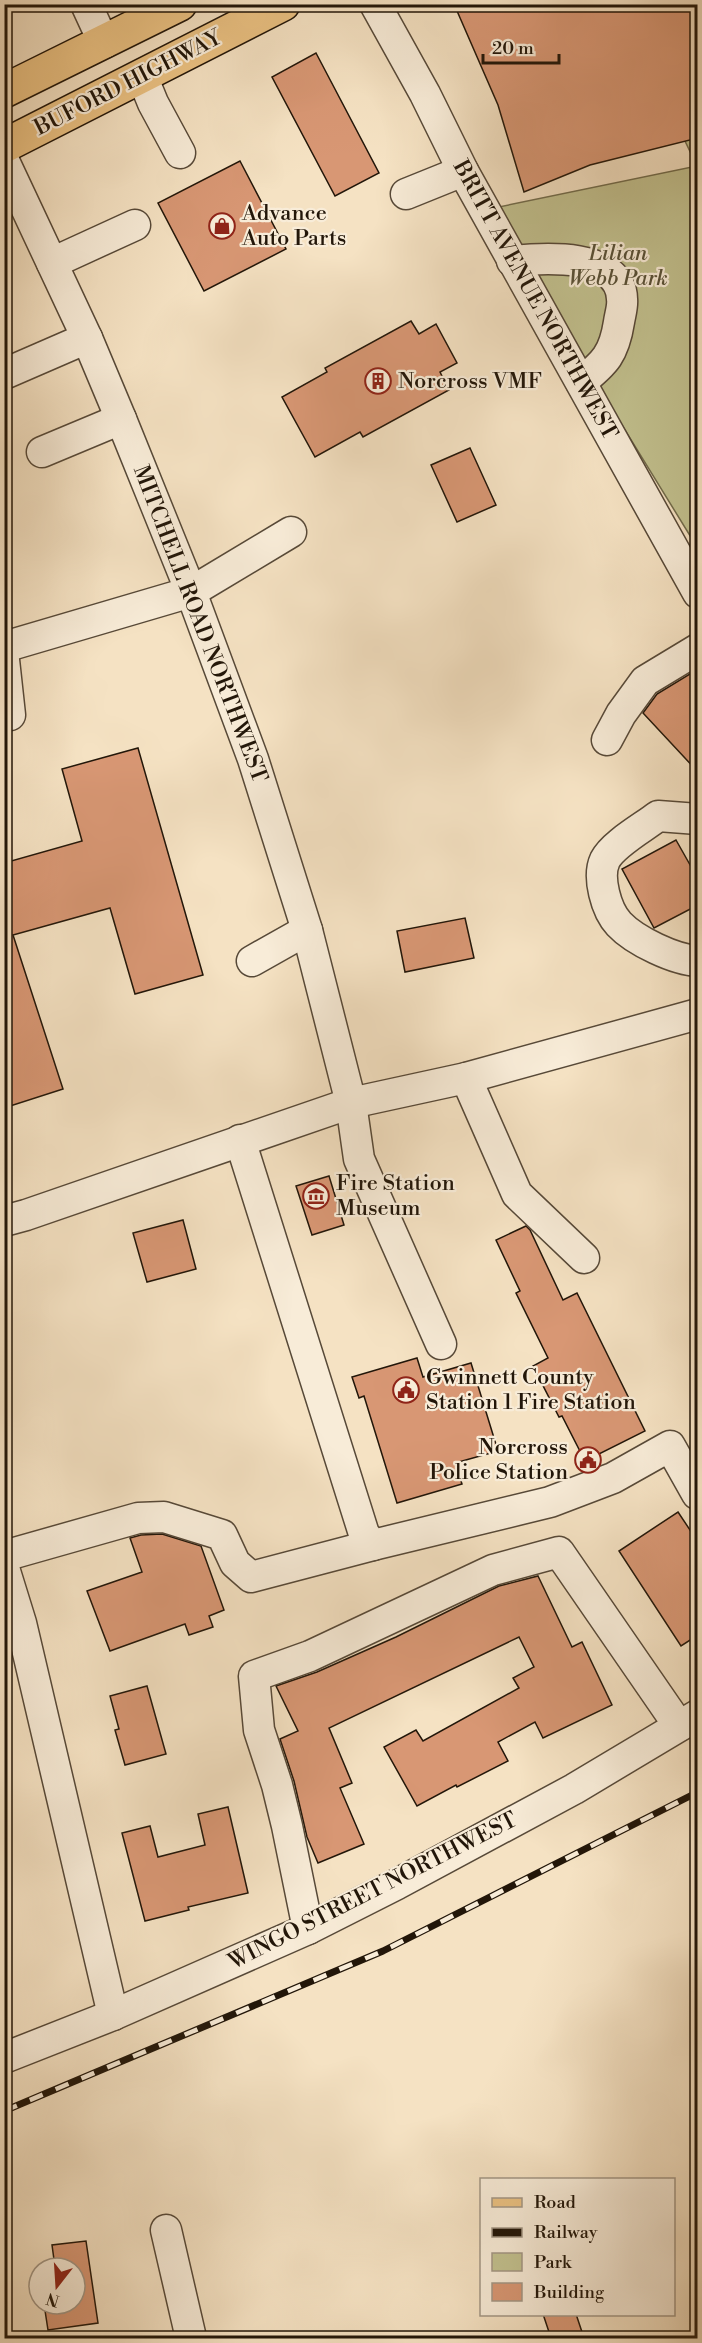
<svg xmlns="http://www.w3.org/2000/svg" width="702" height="2343" font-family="'Libre Bodoni',serif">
<rect width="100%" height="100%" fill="#f5e2c3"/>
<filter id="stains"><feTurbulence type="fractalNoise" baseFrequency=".00333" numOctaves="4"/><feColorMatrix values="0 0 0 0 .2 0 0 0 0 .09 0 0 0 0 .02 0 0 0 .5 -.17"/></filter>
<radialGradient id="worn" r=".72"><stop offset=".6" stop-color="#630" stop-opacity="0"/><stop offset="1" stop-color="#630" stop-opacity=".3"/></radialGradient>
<polygon fill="#c2c18f" stroke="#726c4c" stroke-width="1.5" points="697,5 697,547 489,209 697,166 685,141"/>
<g fill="#d89774" stroke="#221609" stroke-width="1.5">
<polygon points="454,4 698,4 698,138 590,165 524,192 498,105"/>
<polygon points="316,53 379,173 335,196 272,77"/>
<polygon points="240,161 286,249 204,291 158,203"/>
<polygon points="411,321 419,334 436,324 457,363 440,372 449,390 363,437 360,432 315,457 282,397 327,372 325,368"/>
<polygon points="470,448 496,505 457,522 431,465"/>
<polygon points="698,669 698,772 643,713 657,694"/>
<polygon points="138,748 203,975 135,994 110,908 13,935 63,1089 4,1108 4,863 82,841 62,769"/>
<polygon points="676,840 698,879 698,905 654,928 622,869"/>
<polygon points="465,918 474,958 405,972 397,931"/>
<polygon points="329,1176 344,1225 312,1235 296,1186"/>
<polygon points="183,1220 196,1269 147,1282 133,1233"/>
<polygon points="526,1226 530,1230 563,1300 577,1293 645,1431 585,1461 562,1416 559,1417 533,1366 548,1358 516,1293 520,1291 496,1240"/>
<polygon points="417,1358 423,1377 471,1363 498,1451 455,1463 462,1484 397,1503 364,1396 359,1398 352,1377"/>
<polygon points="678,1512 698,1542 698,1635 681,1646 619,1551"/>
<polygon points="162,1534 201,1546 224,1610 209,1616 213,1627 189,1635 185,1624 110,1651 87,1591 142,1572 130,1538 141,1535"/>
<polygon points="538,1576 572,1647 582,1642 612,1705 543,1738 535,1722 498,1742 508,1761 457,1787 456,1785 417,1806 384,1747 416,1730 423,1741 519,1688 513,1678 534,1667 519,1637 329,1728 352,1783 340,1788 364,1844 318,1863 307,1837 294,1781 280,1739 298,1731 276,1686 317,1672 396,1637 499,1586"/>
<polygon points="147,1686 166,1754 125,1765 115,1730 119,1729 110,1696"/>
<polygon points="228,1807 248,1893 188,1907 189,1910 145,1921 122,1833 150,1826 158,1857 205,1845 198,1814"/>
<polygon points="86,2241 98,2323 48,2330 44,2304 75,2304 75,2268 49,2268 55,2267 52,2245"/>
<polygon points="543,2314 576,2314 584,2338 551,2338"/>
</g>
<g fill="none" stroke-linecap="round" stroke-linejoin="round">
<g stroke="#574938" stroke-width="33">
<g id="minor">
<polyline points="86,4 104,43"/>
<polyline points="375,4 425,94 463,171 698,593"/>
<polyline points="142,76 153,103 180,153"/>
<polyline points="4,161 87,338 121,419 191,592 253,759 307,930 351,1103 359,1159 441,1344"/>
<polyline points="406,194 463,171"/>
<path d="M512,261c31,-3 109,-9 110,38 1,7 -2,16 -3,23 -5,32 -14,41 -38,60"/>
<polyline points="52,263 135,225"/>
<polyline points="4,374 87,338"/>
<polyline points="42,452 121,419"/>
<polyline points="4,647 191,592 291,532"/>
<polyline points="4,660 10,715"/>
<polyline points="607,740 621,714 645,681 698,649"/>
<path d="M698,819l-40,-3c-14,11 -45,28 -53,44 -8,17 1,50 14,64 16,17 56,36 79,37"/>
<polyline points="252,961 307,930"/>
<polyline points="466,1078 517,1194 584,1258"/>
<polyline points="240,1140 364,1534 373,1545 550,1502 613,1478 670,1446 697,1494"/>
<polyline points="4,1221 26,1215 351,1103 466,1078 698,1014"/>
<polyline points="4,1556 138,1518 164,1517 222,1535 235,1563 251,1577 373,1545"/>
<polyline points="4,1568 21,1623 113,2015"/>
<polyline points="308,1929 287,1826 277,1785 259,1730 254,1676 310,1656 493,1570 559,1552 679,1726"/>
<polyline points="4,2058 113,2015 308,1929 397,1884 574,1789 698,1715"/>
<polyline points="166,2230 191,2338"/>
</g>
</g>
<g stroke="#221609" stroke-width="36">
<g id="major">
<polyline points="4,91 180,4"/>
<polyline points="4,146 283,4"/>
</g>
</g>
<use href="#minor" stroke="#f8ecd8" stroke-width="30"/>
<use href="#major" stroke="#eac182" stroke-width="33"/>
<g stroke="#221609" stroke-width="7">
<polyline id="rail" points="4,2111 383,1951 698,1792"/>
</g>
<use href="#rail" stroke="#f8ecd8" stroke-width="4.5" stroke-dasharray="14" stroke-linecap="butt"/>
</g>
<defs>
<g id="shop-ring" transform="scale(1.35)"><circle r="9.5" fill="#f8ecd8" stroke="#8f2418" stroke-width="1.5"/><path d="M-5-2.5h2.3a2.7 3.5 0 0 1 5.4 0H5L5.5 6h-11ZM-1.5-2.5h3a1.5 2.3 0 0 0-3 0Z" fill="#8f2418"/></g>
<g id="building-ring" transform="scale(1.35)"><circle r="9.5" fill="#f8ecd8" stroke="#8f2418" stroke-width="1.5"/><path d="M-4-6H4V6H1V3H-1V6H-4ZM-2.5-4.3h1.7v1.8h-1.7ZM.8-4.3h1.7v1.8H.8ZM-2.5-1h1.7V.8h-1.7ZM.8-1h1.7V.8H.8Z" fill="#8f2418"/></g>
<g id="museum-ring" transform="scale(1.35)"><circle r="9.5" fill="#f8ecd8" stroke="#8f2418" stroke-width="1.5"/><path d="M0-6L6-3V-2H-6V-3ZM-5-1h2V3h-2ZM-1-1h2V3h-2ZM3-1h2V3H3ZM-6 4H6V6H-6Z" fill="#8f2418"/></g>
<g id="civic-ring" transform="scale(1.35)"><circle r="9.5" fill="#f8ecd8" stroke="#8f2418" stroke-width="1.5"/><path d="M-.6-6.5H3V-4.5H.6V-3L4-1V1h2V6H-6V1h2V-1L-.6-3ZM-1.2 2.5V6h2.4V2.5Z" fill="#8f2418"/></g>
</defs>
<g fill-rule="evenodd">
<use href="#shop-ring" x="222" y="226"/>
<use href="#building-ring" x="378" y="381"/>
<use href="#museum-ring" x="316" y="1196"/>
<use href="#civic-ring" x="406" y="1390"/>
<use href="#civic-ring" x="588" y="1460"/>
</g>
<g text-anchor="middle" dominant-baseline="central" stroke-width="4.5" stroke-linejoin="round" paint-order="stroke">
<g font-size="22" fill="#221609" stroke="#f8ecd8">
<text transform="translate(128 83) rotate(-27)">BUFORD HIGHWAY</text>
<text transform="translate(535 300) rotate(61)">BRITT AVENUE NORTHWEST</text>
<text transform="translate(200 624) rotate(69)">MITCHELL ROAD NORTHWEST</text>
<text transform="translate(373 1891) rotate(-27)">WINGO STREET NORTHWEST</text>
</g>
<g font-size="22" fill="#221609" stroke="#f8ecd8" text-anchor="start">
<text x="242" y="213">Advance<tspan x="242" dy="25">Auto Parts</tspan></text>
<text x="398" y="381">Norcross VMF</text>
<text x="336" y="1183">Fire Station<tspan x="336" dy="25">Museum</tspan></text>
<text x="426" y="1377">Gwinnett County<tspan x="426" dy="25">Station 1 Fire Station</tspan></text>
<text x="568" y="1447" text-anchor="end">Norcross<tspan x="568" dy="25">Police Station</tspan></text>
</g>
<g font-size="22" font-style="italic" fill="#5a5238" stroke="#f8ecd8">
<text x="618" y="253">Lilian<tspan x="618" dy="25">Webb Park</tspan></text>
</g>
</g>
<rect width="702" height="2343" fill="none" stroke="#f5e2c3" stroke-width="24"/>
<rect x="6" y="6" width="690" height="2331" fill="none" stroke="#221609" stroke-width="3"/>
<rect x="12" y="12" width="678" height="2319" fill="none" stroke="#221609" stroke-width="1.5"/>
<rect x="480" y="2178" width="195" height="138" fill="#f8ecd8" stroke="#a29685" stroke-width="1.5"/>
<rect x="492" y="2198" width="30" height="9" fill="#eac182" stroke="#a29685" stroke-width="1.5"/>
<text x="534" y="2208" font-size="18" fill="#221609">Road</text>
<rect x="492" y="2228" width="30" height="9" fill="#221609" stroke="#a29685" stroke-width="1.5"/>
<text x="534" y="2238" font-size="18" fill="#221609">Railway</text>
<rect x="492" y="2253" width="30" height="18" fill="#c2c18f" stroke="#a29685" stroke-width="1.5"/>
<text x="534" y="2268" font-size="18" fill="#221609">Park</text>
<rect x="492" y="2283" width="30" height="18" fill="#d89774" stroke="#a29685" stroke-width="1.5"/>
<text x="534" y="2298" font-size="18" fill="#221609">Building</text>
<g transform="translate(57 2286) rotate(197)"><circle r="28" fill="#f8ecd8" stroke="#a29685" stroke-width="1.5"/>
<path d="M0-4.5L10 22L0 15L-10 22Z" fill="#8f2418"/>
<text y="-9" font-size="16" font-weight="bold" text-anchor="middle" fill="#221609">N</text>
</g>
<path d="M483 54v9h76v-9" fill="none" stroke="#221609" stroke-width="3"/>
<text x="492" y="54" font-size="18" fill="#221609" stroke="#f8ecd8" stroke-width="4.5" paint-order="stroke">20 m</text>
<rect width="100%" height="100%" filter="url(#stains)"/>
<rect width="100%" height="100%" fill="url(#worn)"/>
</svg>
